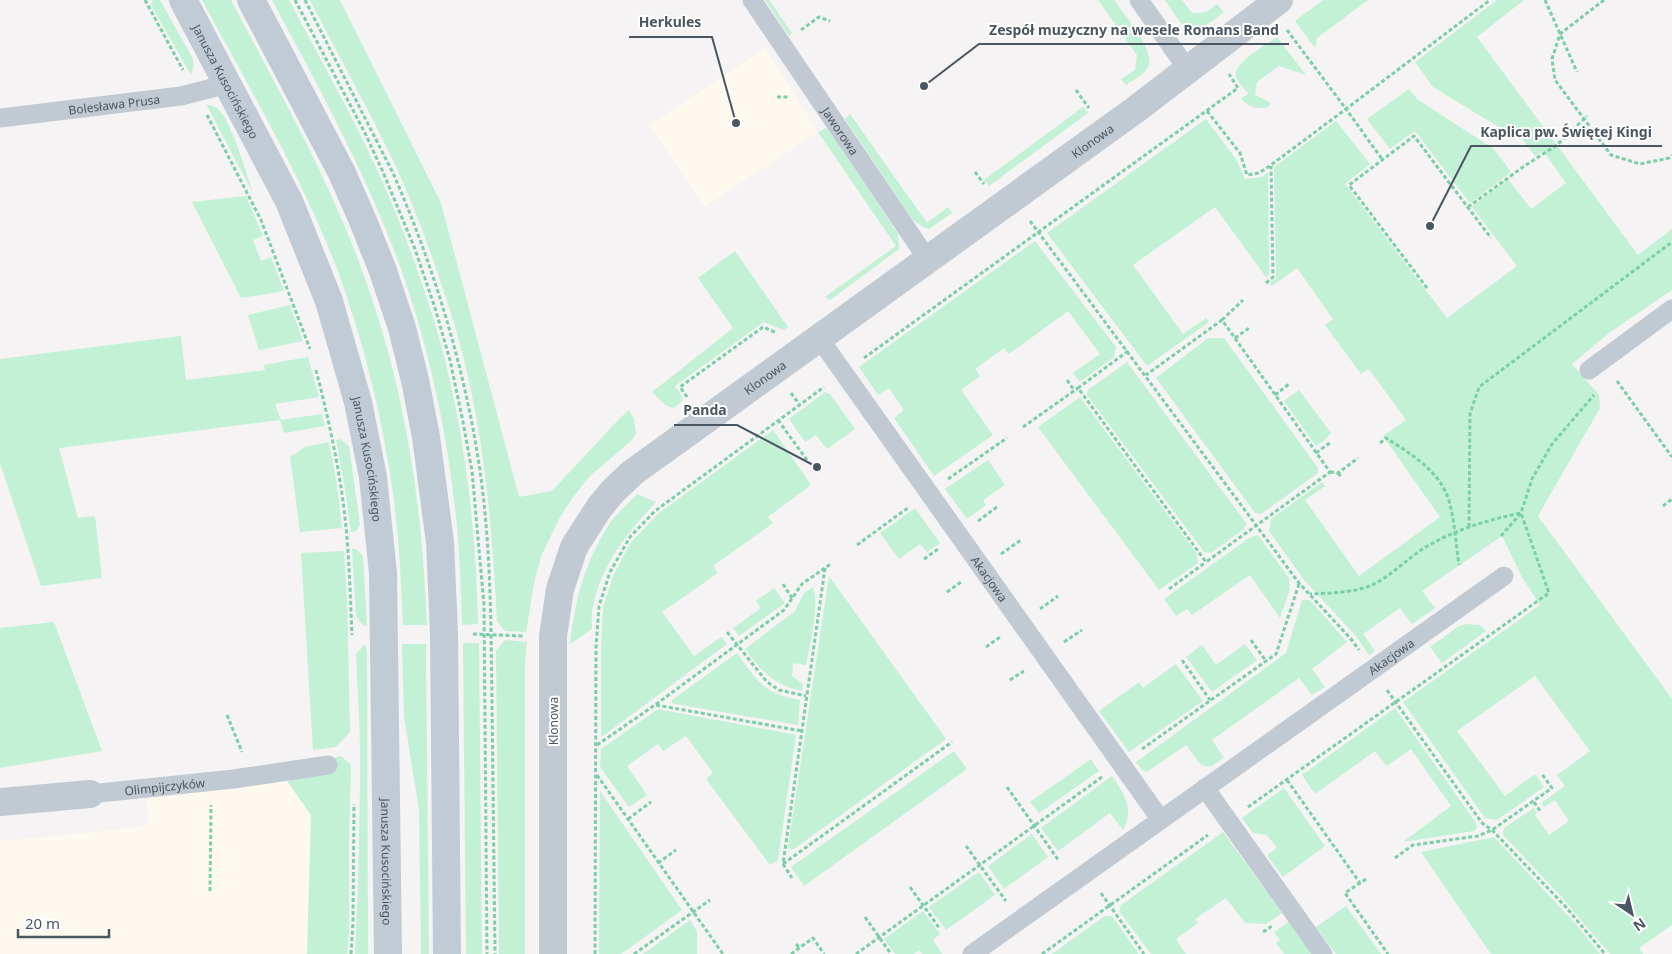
<svg xmlns="http://www.w3.org/2000/svg" width="1672" height="954" font-family="'Noto Sans',sans-serif">
<rect width="100%" height="100%" fill="#f5f3f3"/>
<g fill="#fdf9ef">
<polygon points="765,48 818,132 705,207 649,125"/>
<polygon points="287,781 311,815 307,954 0,954 0,841 87,833 148,825 147,797"/>
</g>
<g fill="#c3f1d5">
<polygon points="153,0 160,0 193,59 194,65 191,75 151,5"/>
<path d="M202,0h29c45,86 94,171 128,262 45,120 63,236 68,363h-24c-2,-44 -4,-88 -10,-132 -11,-77 -30,-154 -57,-227 -36,-92 -87,-179 -134,-266z"/>
<path d="M272,0h17c34,65 72,130 101,199 19,46 36,93 50,142 25,92 36,188 38,283l-16,1c-1,-29 -2,-58 -4,-87 -8,-93 -28,-192 -61,-280 -33,-89 -80,-174 -125,-258z"/>
<path d="M310,0h30l101,203 78,294 33,-6 68,-73 9,-8 5,9 2,14 -3,6 -45,39 -14,18 -14,21 -18,37 -7,24 -9,54 -21,-1 -8,-10c-5,-100 -14,-201 -43,-298 -16,-51 -34,-103 -56,-152 -27,-58 -59,-114 -88,-171z"/>
<polygon points="765,0 769,0 792,33 789,36"/>
<path d="M1098,0h16c9,13 40,49 35,65 -2,8 -16,15 -23,20l-5,-6 14,-9 2,-15z"/>
<path d="M1165,0h17l10,13 14,-1 11,-8 7,8c-36,28 -35,24 -59,-12z"/>
<polygon points="1323,0 1368,0 1317,38 1315,48 1295,21"/>
<polygon points="1497,0 1524,0 1477,37 1638,255 1672,229 1672,290 1609,333 1572,364 1599,395 1600,408 1538,516 1672,699 1672,925 1639,948 1643,954 1610,954 1557,892 1503,835 1504,828 1534,808 1537,813 1535,815 1549,835 1569,821 1555,800 1544,807 1541,803 1565,786 1557,775 1590,751 1535,676 1457,731 1505,796 1535,774 1544,787 1497,820 1485,818 1403,702 1540,605 1523,579 1502,536 1422,591 1435,608 1412,624 1400,608 1363,634 1375,651 1369,655 1356,636 1304,580 1269,531 1271,519 1322,482 1325,486 1305,500 1359,576 1440,517 1383,436 1406,420 1369,369 1361,374 1325,325 1333,319 1297,268 1272,286 1270,283 1276,278 1274,167 1336,121 1370,164 1345,184 1447,318 1517,266 1472,207 1508,179 1531,209 1566,183 1543,151 1535,156 1519,135 1515,137 1433,87 1415,62"/>
<path d="M1277,37l29,38 -27,-9 -22,16 -2,13 16,8 -2,3c-10,5 -20,1 -28,-7l7,-5c-3,-5 -9,-11 -12,-16 -5,-14 31,-34 41,-41z"/>
<polygon points="1409,89 1417,99 1494,149 1511,172 1470,203 1415,131 1390,149 1367,119"/>
<path d="M206,104c6,2 10,2 14,7 12,13 27,64 33,82z"/>
<polygon points="1083,107 1088,113 989,186 984,180"/>
<polygon points="850,114 927,223 948,207 952,213 929,229 923,227 912,219 845,119"/>
<polygon points="1206,119 1236,159 1245,179 1262,177 1268,172 1269,275 1266,277 1215,207 1133,265 1183,334 1206,318 1209,322 1147,366 1047,233"/>
<polygon points="827,128 898,234 899,249 830,300 825,297 896,246 818,132"/>
<polygon points="246,196 263,236 253,240 261,261 271,257 284,291 241,298 192,202"/>
<polygon points="1035,241 1116,347 1114,357 1080,382 1073,373 1100,354 1068,311 1009,354 1004,348 975,369 980,376 961,390 993,435 934,476 894,418 904,410 889,388 878,395 859,367"/>
<path d="M735,251l53,76 -4,3 -20,-8 -89,64 8,12 -1,3 -8,7c-10,-2 -15,-9 -22,-16l81,-64 -35,-50z"/>
<polygon points="290,305 303,341 259,350 248,315"/>
<polygon points="181,336 186,380 265,370 264,365 308,357 319,397 275,404 281,420 322,414 325,426 284,433 280,420 59,448 78,518 95,516 102,578 41,586 0,463 0,359"/>
<polygon points="1208,338 1224,338 1318,468 1318,473 1261,514 1255,513 1156,378"/>
<polygon points="1127,362 1246,523 1244,529 1211,553 1204,552 1087,395 1088,390"/>
<polygon points="1299,390 1331,433 1324,441 1316,446 1284,401"/>
<polygon points="825,392 830,394 855,429 827,449 816,435 805,442 789,419"/>
<polygon points="1080,397 1197,554 1198,563 1159,590 1038,427"/>
<polygon points="773,430 811,485 768,517 773,523 713,566 718,573 662,612 694,656 721,637 727,644 603,736 601,735 601,649 603,607 613,576 631,542 659,513"/>
<polygon points="340,439 349,446 360,525 356,531 351,532 345,489 336,440"/>
<polygon points="329,442 337,485 342,528 300,532 290,456 294,455 304,447"/>
<polygon points="988,460 1005,485 983,500 986,505 967,519 945,489"/>
<path d="M637,494l19,8c-28,30 -55,63 -63,104 -2,8 -1,16 -1,23l-22,15c5,-44 15,-83 40,-121 7,-10 18,-19 27,-29z"/>
<polygon points="915,508 940,543 927,552 920,544 899,559 880,533"/>
<polygon points="1258,535 1289,578 1290,589 1280,618 1250,575 1192,615 1187,609 1176,616 1164,599 1249,538"/>
<polygon points="352,549 356,549 363,556 367,626 363,625 356,617"/>
<polygon points="344,551 347,599 350,732 336,747 313,750 301,553"/>
<polygon points="829,576 946,739 794,849 790,849 788,847"/>
<path d="M813,587c7,19 -3,57 -7,78l-13,-2 -1,13 11,8 -1,7c-28,-5 -41,-21 -57,-42l50,-38 9,-18z"/>
<polygon points="774,588 785,603 739,636 733,628 761,608 756,601"/>
<polygon points="1302,600 1310,600 1347,642 1312,669 1325,687 1312,695 1299,678 1212,740 1224,758 1210,767 1201,765 1186,745 1147,772 1142,770 1136,762 1286,653"/>
<polygon points="54,622 102,751 0,768 0,628"/>
<polygon points="1467,624 1480,625 1486,631 1442,663 1430,647 1459,626"/>
<polygon points="505,640 527,642 525,664 525,954 499,954 496,651"/>
<polygon points="463,643 479,643 482,954 466,954"/>
<polygon points="402,644 426,644 429,954 421,954 419,810 404,716"/>
<polygon points="1245,644 1257,660 1212,692 1186,657 1202,645 1216,665"/>
<path d="M364,645h2l1,13 1,296h-13c3,-57 4,-114 5,-171 1,-43 -2,-86 -4,-129z"/>
<path d="M737,653c19,27 28,42 63,47l-2,25 -123,-21 -3,-1v-3z"/>
<polygon points="1176,664 1203,701 1129,752 1099,711 1139,682 1143,688"/>
<polygon points="1395,708 1476,823 1477,828 1474,831 1403,842 1451,806 1411,749 1387,766 1375,751 1315,794 1302,775"/>
<polygon points="658,709 796,735 778,860 770,865 706,779 713,773 686,736 663,751 658,744 627,766 647,795 629,807 600,767 601,749"/>
<polygon points="954,751 967,769 804,886 791,867"/>
<polygon points="341,756 351,765 349,841 349,934 347,954 307,954 311,815 287,781 312,775 332,758"/>
<polygon points="1091,759 1099,771 1039,813 1030,802"/>
<path d="M1112,776c12,17 23,34 11,54l-13,-17 -52,38 -17,-23z"/>
<polygon points="1284,788 1325,846 1283,877 1267,855 1277,848 1267,835 1253,833 1242,818"/>
<polygon points="600,791 682,910 621,954 599,954"/>
<polygon points="1223,832 1282,913 1266,924 1245,923 1226,898 1195,919 1198,923 1176,939 1186,954 1151,954 1119,911 1121,905"/>
<polygon points="1032,834 1048,857 1004,889 988,866"/>
<polygon points="1494,837 1575,923 1600,954 1491,954 1421,852"/>
<polygon points="979,872 995,895 946,930 929,907"/>
<polygon points="1346,906 1381,954 1336,954 1316,927"/>
<polygon points="923,911 940,934 933,940 942,954 922,954 919,950 914,954 895,954 884,939"/>
<polygon points="1105,916 1112,916 1139,954 1052,954"/>
<polygon points="690,920 697,932 697,954 643,954"/>
<polygon points="1289,922 1312,954 1284,954 1276,943 1280,940 1274,932"/>
</g>
<g fill="none" stroke-linecap="round" stroke-linejoin="round">
<g stroke="#7ad0a6" stroke-width="3" stroke-dasharray="4 2.5" stroke-linecap="butt">
<polyline points="145,0 183,70"/>
<polyline points="295,0 365,133 383,172 415,249 435,308 450,360 463,422 472,471 484,605 487,954"/>
<path d="M305,0l88,173c45,103 79,218 91,330 7,66 7,132 8,199 1,84 2,168 3,252"/>
<polyline points="1545,0 1577,72"/>
<polyline points="1604,0 1560,34 1552,59 1555,80 1611,155 1640,164 1669,158 1672,155"/>
<polyline points="801,30 819,17 830,21"/>
<polyline points="1287,30 1346,109 1490,0"/>
<polyline points="1076,90 1089,108"/>
<polyline points="777,97 789,97"/>
<polyline points="1207,111 1240,153 1247,175 1259,173 1271,165 1346,109 1382,159"/>
<polyline points="207,115 261,220 310,349"/>
<polyline points="975,172 984,184"/>
<polyline points="1468,207 1523,167 1557,145 1587,116"/>
<polyline points="1030,221 1299,583 1351,639 1359,650"/>
<polyline points="1266,283 1273,277 1271,166"/>
<polyline points="1427,288 1349,185 1414,136 1491,238"/>
<polyline points="1222,320 1243,300"/>
<polyline points="1235,338 1249,328"/>
<polyline points="1128,351 1078,388 1206,562 1330,472 1222,320 1146,375"/>
<polyline points="864,358 1238,88 1229,74"/>
<path d="M316,370c11,43 21,87 27,131 6,44 7,89 9,134"/>
<polyline points="1067,380 1074,390"/>
<polyline points="1617,381 1672,457"/>
<polyline points="791,393 799,404"/>
<polyline points="1275,395 1289,384"/>
<polyline points="687,397 680,387 763,327 777,333"/>
<polyline points="778,420 807,460"/>
<polyline points="1023,427 1078,388"/>
<path d="M1380,443l6,-5c22,14 49,30 60,55 8,17 10,52 13,72"/>
<polyline points="1316,453 1331,442"/>
<polyline points="1330,472 1338,473 1358,458"/>
<polyline points="1338,473 1342,478"/>
<polyline points="948,479 1007,438"/>
<polyline points="1663,506 1672,499"/>
<polyline points="978,521 997,507"/>
<polyline points="1469,527 1470,414 1479,387 1672,242"/>
<polyline points="1501,536 1521,513 1532,479 1552,444 1594,395"/>
<polyline points="857,545 909,507"/>
<polyline points="1001,554 1021,540"/>
<polyline points="924,559 938,549"/>
<polyline points="825,568 783,864 952,742"/>
<polyline points="783,584 792,598"/>
<polyline points="1169,589 1206,562"/>
<polyline points="947,592 961,582"/>
<polyline points="1040,609 1058,596"/>
<polyline points="727,632 767,682 779,690 806,696"/>
<polyline points="473,634 524,636"/>
<polyline points="1251,640 1266,661"/>
<polyline points="1064,642 1082,630"/>
<polyline points="986,647 1000,637"/>
<polyline points="1182,660 1210,700"/>
<polyline points="1010,680 1024,671"/>
<polyline points="1387,690 1482,823 1492,830 1565,906 1605,954"/>
<polyline points="656,705 802,731"/>
<polyline points="227,715 242,752"/>
<polyline points="597,745 655,705 784,610 802,584 832,563"/>
<polyline points="1142,749 1276,654 1299,584"/>
<polyline points="597,775 723,954"/>
<polyline points="1287,780 1360,883"/>
<polyline points="1007,787 1059,861"/>
<polyline points="1534,802 1540,811"/>
<path d="M1248,807l301,-214 -28,-80c-34,7 -67,17 -97,35 -17,11 -32,27 -50,36 -19,9 -43,9 -64,10"/>
<polyline points="628,819 651,802"/>
<polyline points="966,846 1006,901"/>
<polyline points="1395,858 1413,845 1478,836 1492,830 1552,788 1541,773"/>
<polyline points="658,863 676,850"/>
<polyline points="783,864 792,878"/>
<polyline points="1366,879 1345,893 1388,954"/>
<polyline points="910,887 940,929"/>
<polyline points="210,891 211,805"/>
<polyline points="1101,893 1144,954"/>
<polyline points="865,917 891,954"/>
<polyline points="1263,932 1272,926"/>
<polyline points="796,944 800,948"/>
<polyline points="351,954 353,922 354,804"/>
<polyline points="595,954 596,647 599,606 610,572 630,537 655,511 824,387"/>
<polyline points="634,954 710,900"/>
<polyline points="791,954 813,938 824,954"/>
<polyline points="856,954 1102,777"/>
<polyline points="1042,954 1208,835"/>
</g>
<g stroke="#c1cad2" stroke-width="19">
<path id="s1" d="M752,0l176,260"/>
<polyline points="1139,0 1188,70"/>
<path id="s2" d="M0,118l181,-22 47,-12"/>
<path id="s3" d="M819,338l342,482"/>
<polyline points="1589,370 1672,309"/>
<polyline points="1205,788 1323,954"/>
<path id="s4" d="M90,794l144,-15 94,-14"/>
<path id="s5" d="M972,954l532,-378"/>
</g>
<g stroke="#c1cad2" stroke-width="28">
<polyline points="0,802 90,794"/>
<path id="s6" d="M553,954v-318l7,-47 14,-42 25,-39 14,-17 19,-18 503,-363 144,-110"/>
</g>
<g stroke="#c1cbd6" stroke-width="28">
<path id="s7" d="M183,0l106,201 40,100 29,101 15,75 10,96 5,381"/>
<polyline points="251,0 342,173 363,221 383,271 402,328 415,380 426,437 440,542 444,633 447,954"/>
</g>
</g>
<g text-anchor="middle" dominant-baseline="central" stroke-width="4" stroke-linejoin="round" paint-order="stroke">
<g font-size="12" fill="#4a5661" stroke="#fff">
<text stroke="none"><textPath href="#s7" startOffset="92">Janusza Kusocińskiego</textPath></text>
<text stroke="none"><textPath href="#s2" startOffset="115">Bolesława Prusa</textPath></text>
<text stroke="none"><textPath href="#s1" startOffset="158">Jaworowa</textPath></text>
<text stroke="none"><textPath href="#s6" startOffset="1072">Klonowa</textPath></text>
<text stroke="none"><textPath href="#s6" startOffset="668">Klonowa</textPath></text>
<text stroke="none"><textPath href="#s7" startOffset="498">Janusza Kusocińskiego</textPath></text>
<text stroke="none"><textPath href="#s3" startOffset="295">Akacjowa</textPath></text>
<text stroke="none"><textPath href="#s5" startOffset="514">Akacjowa</textPath></text>
<text transform="translate(553 721) rotate(-90)">Klonowa</text>
<text stroke="none"><textPath href="#s4" startOffset="75">Olimpijczyków</textPath></text>
<text stroke="none"><textPath href="#s7" startOffset="902">Janusza Kusocińskiego</textPath></text>
</g>
</g>
<path fill="none" stroke="#4a5661" stroke-width="2" d="M736 123L712 37H629M924 86L979 44H1289M1430 226L1471 146H1662M817 467L737 425H674"/>
<g fill="#4a5661" stroke="#fff" stroke-width="2">
<circle cx="736" cy="123" r="5"/>
<circle cx="924" cy="86" r="5"/>
<circle cx="1430" cy="226" r="5"/>
<circle cx="817" cy="467" r="5"/>
</g>
<g font-size="14" text-anchor="middle" font-weight="bold" fill="#4a5661" stroke="#fff" stroke-width="4" stroke-linejoin="round" paint-order="stroke">
<text x="670" y="27">Herkules</text>
<text x="1134" y="35">Zespół muzyczny na wesele Romans Band</text>
<text x="1566" y="137">Kaplica pw. Świętej Kingi</text>
<text x="705" y="415">Panda</text>
</g>
<g transform="translate(1632 914) rotate(145)" stroke="#ffffff" stroke-width="4" paint-order="stroke">
<path d="M0-4L9 19L0 12L-9 19Z" fill="#4a5661"/>
<text y="-8" font-size="14" font-weight="bold" text-anchor="middle" fill="#4a5661">N</text>
</g>
<path d="M18 929v8h91v-8" fill="none" stroke="#4a5661" stroke-width="2.5"/>
<text x="25" y="929" font-size="15" fill="#4a5661" stroke="#ffffff" stroke-width="4" paint-order="stroke">20 m</text>
</svg>
